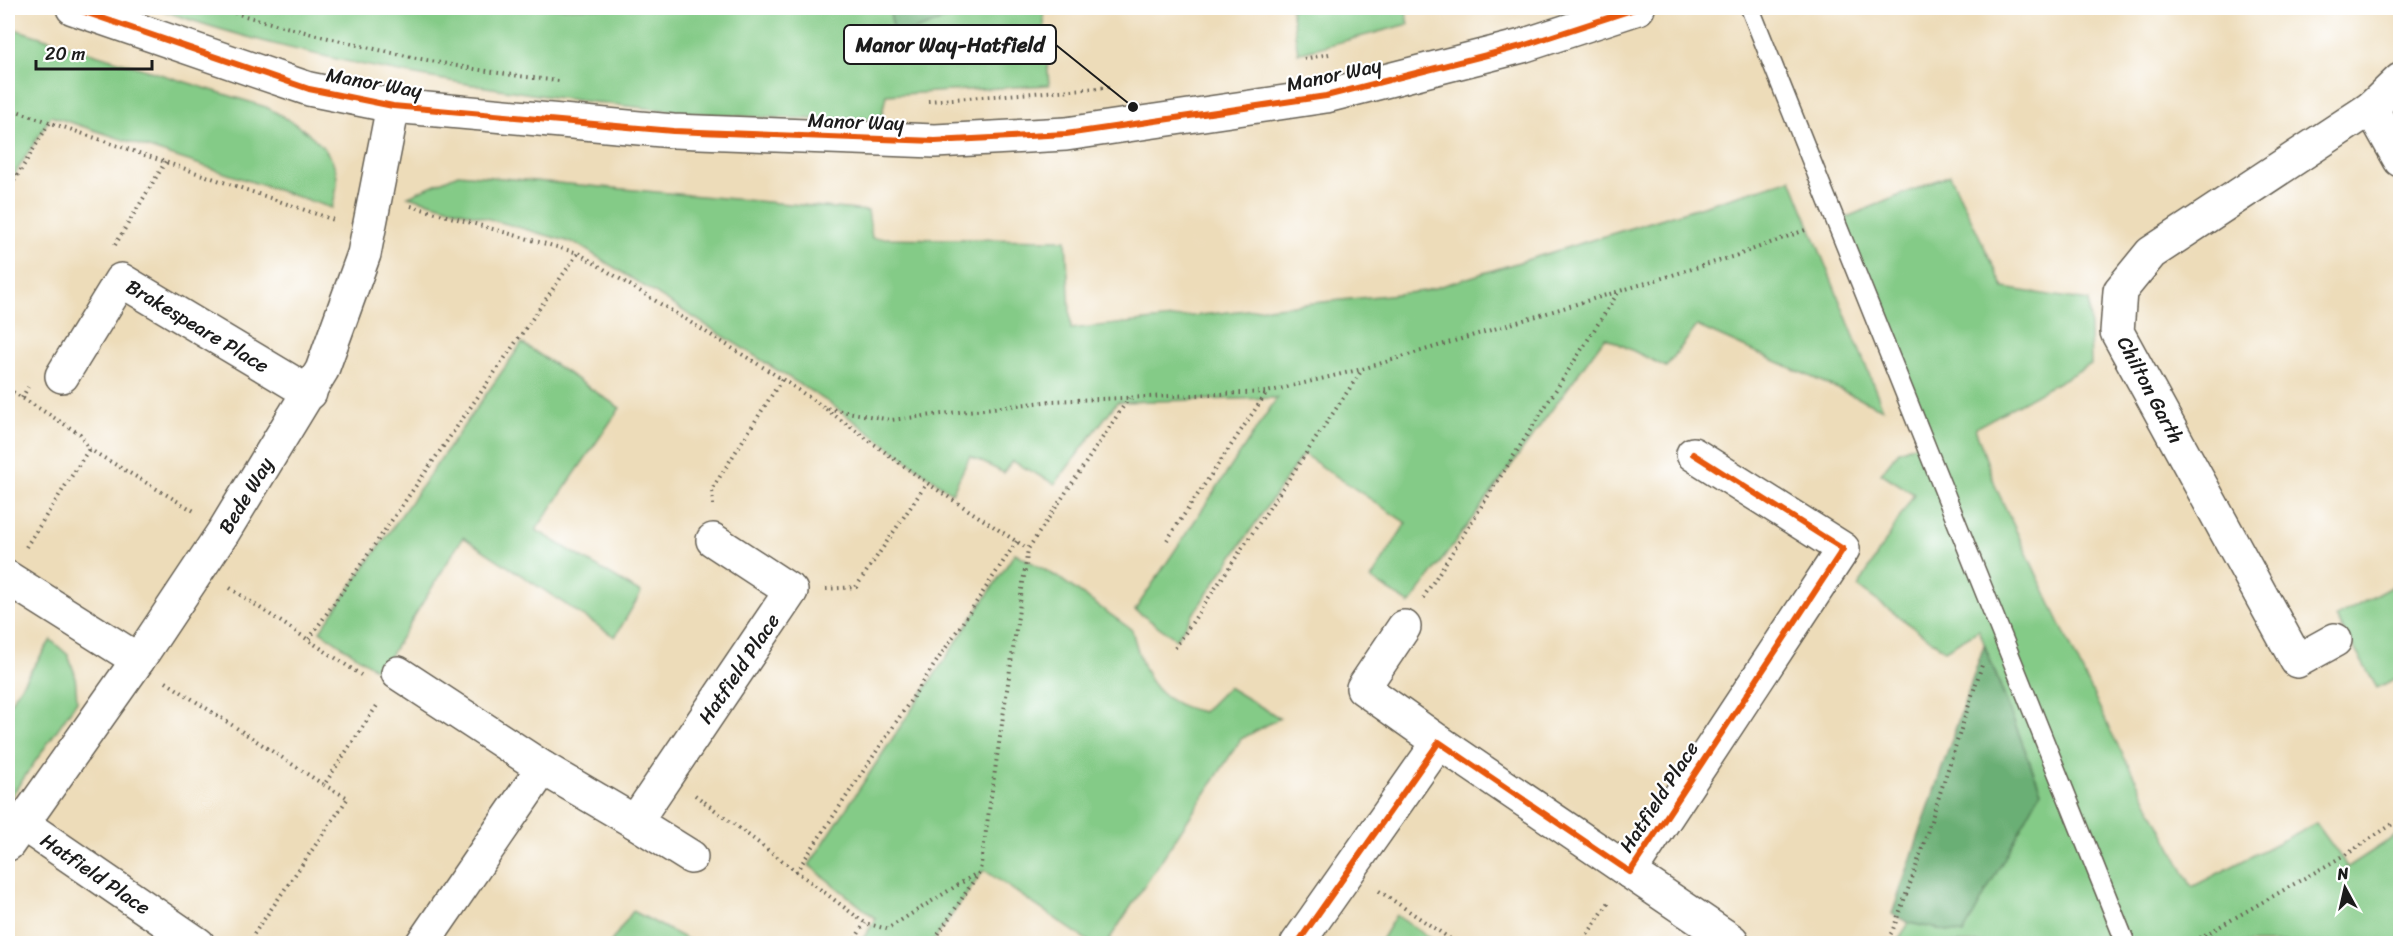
<svg xmlns="http://www.w3.org/2000/svg" width="2408" height="951" font-family="Sriracha,sans-serif">
<rect width="100%" height="100%" fill="#fff"/>
<filter id="ink" filterUnits="userSpaceOnUse"><feTurbulence type="fractalNoise" baseFrequency=".0167" numOctaves="2"/><feDisplacementMap in="SourceGraphic" scale="12" xChannelSelector="R" yChannelSelector="G"/><feConvolveMatrix kernelMatrix="1 2 1 2 8 2 1 2 1" color-interpolation-filters="sRGB"/></filter>
<filter id="wash" filterUnits="userSpaceOnUse"><feTurbulence type="fractalNoise" baseFrequency=".008" numOctaves="4" result="noise"/><feDisplacementMap in="SourceGraphic" scale="24" xChannelSelector="R" yChannelSelector="G"/><feGaussianBlur stdDeviation="1.35" result="paint"/><feColorMatrix in="noise" values="0 0 0 0 0 0 0 0 0 0 0 0 0 0 0 0 0 1.4 0 .05"/><feComposite in="paint" operator="in"/></filter>
<g filter="url(#wash)">
<rect width="100%" height="100%" fill="#eddcb9"/>
<g fill="#84cb87" stroke="#507452" stroke-width="1.5">
<path d="M155,8h888l6,77 -163,10 -5,24c-117,3 -234,-9 -350,-25 -127,-19 -255,-43 -376,-86z"/>
<polygon points="1291,8 1405,8 1409,24 1298,53"/>
<path d="M8,27l258,80c26,14 70,38 71,72 1,9 -3,20 -5,29l-281,-92 -43,69z"/>
<polygon points="458,174 868,211 872,238 1066,240 1071,329 1425,291 1791,179 1883,409 1697,326 1666,367 1605,337 1410,604 1371,579 1406,523 1303,454 1176,639 1135,610 1277,398 1117,402 1055,484 1012,461 1004,473 970,456 952,493 828,402 577,244 408,196"/>
<polygon points="1950,175 2004,288 2089,301 2091,364 1975,428 1997,490 2111,732 2192,887 2316,823 2348,867 2400,833 2400,943 1896,943 1909,923 1963,934 2041,791 1979,630 1945,650 1858,587 1914,494 1881,473 1899,451 1930,439 1842,219"/>
<polygon points="522,343 620,408 536,530 641,593 615,637 463,537 380,672 320,631"/>
<path d="M1015,553l44,25 73,52c12,45 21,72 71,82l25,-25 52,31 -39,21 -134,204h-16l-107,-73 -52,73h-72l16,-24 -67,-54z"/>
<polygon points="2400,582 2400,676 2377,688 2336,617"/>
<polygon points="51,640 68,655 75,674 77,701 8,801 8,706"/>
<polygon points="633,911 694,943 610,943"/>
<polygon points="1396,915 1437,943 1379,943"/>
</g>
<g fill="#6baf74" stroke="#446648" stroke-width="1.5">
<polygon points="889,8 976,8 895,37"/>
<polygon points="1984,645 2041,791 1963,934 1909,923 1892,914"/>
</g>
</g>
<g filter="url(#ink)">
<g fill="none" stroke-linecap="round" stroke-linejoin="round">
<g stroke="#655f53" stroke-width="21">
<polyline id="lane" points="1750,8 2126,944"/>
</g>
<g stroke="#655f53" stroke-width="36">
<g id="street">
<polyline points="73,8 309,89 393,106 673,131 935,141 1066,134 1326,96 1522,46 1638,8"/>
<polyline points="2371,108 2400,160"/>
<path id="s1" d="M62,376l59,-96 189,113"/>
<polyline points="8,578 138,660"/>
<polyline points="1404,627 1363,688 1439,742"/>
<polyline points="2335,640 2297,661 2117,332 2120,291 2151,253 2371,108 2400,80"/>
<polyline points="398,673 543,768 422,944"/>
<path id="s2" d="M543,768l92,54 156,-231 -78,-51"/>
<polyline points="635,822 691,857"/>
<path id="s3" d="M23,824l175,120"/>
<path id="s4" d="M8,844l130,-184 86,-129 98,-161 42,-116 29,-148"/>
<polyline points="1630,872 1732,941"/>
<polyline points="1297,944 1439,742 1630,872 1843,549 1693,454"/>
</g>
</g>
<g stroke="#655f53" stroke-width="4" stroke-dasharray="1.5 4.5" stroke-linecap="butt">
<path d="M217,8c112,32 226,60 342,73"/>
<polyline points="1304,59 1329,54"/>
<polyline points="928,101 1112,87"/>
<polyline points="8,108 334,220"/>
<polyline points="8,191 50,122"/>
<polyline points="411,206 578,253 782,379 825,408 891,420 1052,401 1267,392 1362,369 1735,256 1808,229"/>
<polyline points="115,245 166,161"/>
<polyline points="8,389 80,434 89,449 194,511"/>
<polyline points="22,398 28,387"/>
<polyline points="826,409 927,483 1028,549"/>
<polyline points="713,505 712,489 782,379"/>
<polyline points="1167,540 1267,392"/>
<polyline points="26,547 89,449"/>
<polyline points="230,588 361,675"/>
<polyline points="826,589 856,587 927,483"/>
<polyline points="1423,598 1619,291"/>
<polyline points="309,639 578,253"/>
<polyline points="1175,648 1362,370"/>
<polyline points="166,682 324,785 378,704"/>
<polyline points="695,795 865,923 887,929 977,873"/>
<polyline points="796,872 1017,541"/>
<polyline points="1379,891 1458,944"/>
<polyline points="247,944 348,798 324,785"/>
<polyline points="852,944 865,923"/>
<polyline points="932,944 980,871 1028,549 1129,398"/>
<polyline points="1581,944 1609,902"/>
<polyline points="1884,944 1892,932 1913,876 1982,665"/>
<polyline points="2189,944 2352,851 2400,819"/>
</g>
<use href="#lane" stroke="#fff" stroke-width="18"/>
<use href="#street" stroke="#fff" stroke-width="33"/>
<g stroke="#fff" stroke-width="10">
<g id="cycleway">
<polyline points="73,8 309,89 393,106 673,131 935,141 1066,134 1326,96 1522,46 1638,8"/>
<polyline points="1297,944 1439,742 1630,872 1843,549 1693,454"/>
</g>
</g>
<use href="#cycleway" stroke="#e8590c" stroke-width="6"/>
</g>
</g>
<g text-anchor="middle" dominant-baseline="central" stroke-width="4.5" stroke-linejoin="round" paint-order="stroke">
<g font-size="20" fill="#1c1c1c" stroke="#fff">
<text transform="translate(1334 75) rotate(-12)">Manor Way</text>
<text transform="translate(374 83) rotate(10)">Manor Way</text>
<text transform="translate(856 122) rotate(2)">Manor Way</text>
<text stroke="none"><textPath href="#s1" startOffset="202">Brakespeare Place</textPath></text>
<text transform="translate(2150 390) rotate(62)">Chilton Garth</text>
<text stroke="none"><textPath href="#s4" startOffset="422">Bede Way</textPath></text>
<text stroke="none"><textPath href="#s2" startOffset="292">Hatfield Place</textPath></text>
<text transform="translate(1659 797) rotate(-57)">Hatfield Place</text>
<text stroke="none"><textPath href="#s3" startOffset="88">Hatfield Place</textPath></text>
</g>
</g>
<path fill="none" stroke="#1c1c1c" stroke-width="2" d="M1133 107L1056 45"/>
<circle fill="#1c1c1c" stroke="#fff" stroke-width="2" cx="1133" cy="107" r="6"/>
<rect fill="#fff" stroke="#1c1c1c" stroke-width="2" x="844" y="25" width="212" height="39" rx="6"/>
<g font-size="21" text-anchor="middle" font-weight="bold" fill="#1c1c1c">
<text x="950" y="52">Manor Way-Hatfield</text>
</g>
<rect width="2408" height="951" fill="none" stroke="#fff" stroke-width="30"/>
<g transform="translate(2345 888) rotate(352)" stroke="#ffffff" stroke-width="4.5" paint-order="stroke">
<path d="M0-4.5L10 22L0 15L-10 22Z" fill="#1c1c1c"/>
<text y="-9" font-size="16" font-weight="bold" text-anchor="middle" fill="#1c1c1c">N</text>
</g>
<path d="M36 60v9h116v-9" fill="none" stroke="#1c1c1c" stroke-width="3"/>
<text x="45" y="60" font-size="18" fill="#1c1c1c" stroke="#ffffff" stroke-width="4.5" paint-order="stroke">20 m</text>
</svg>
